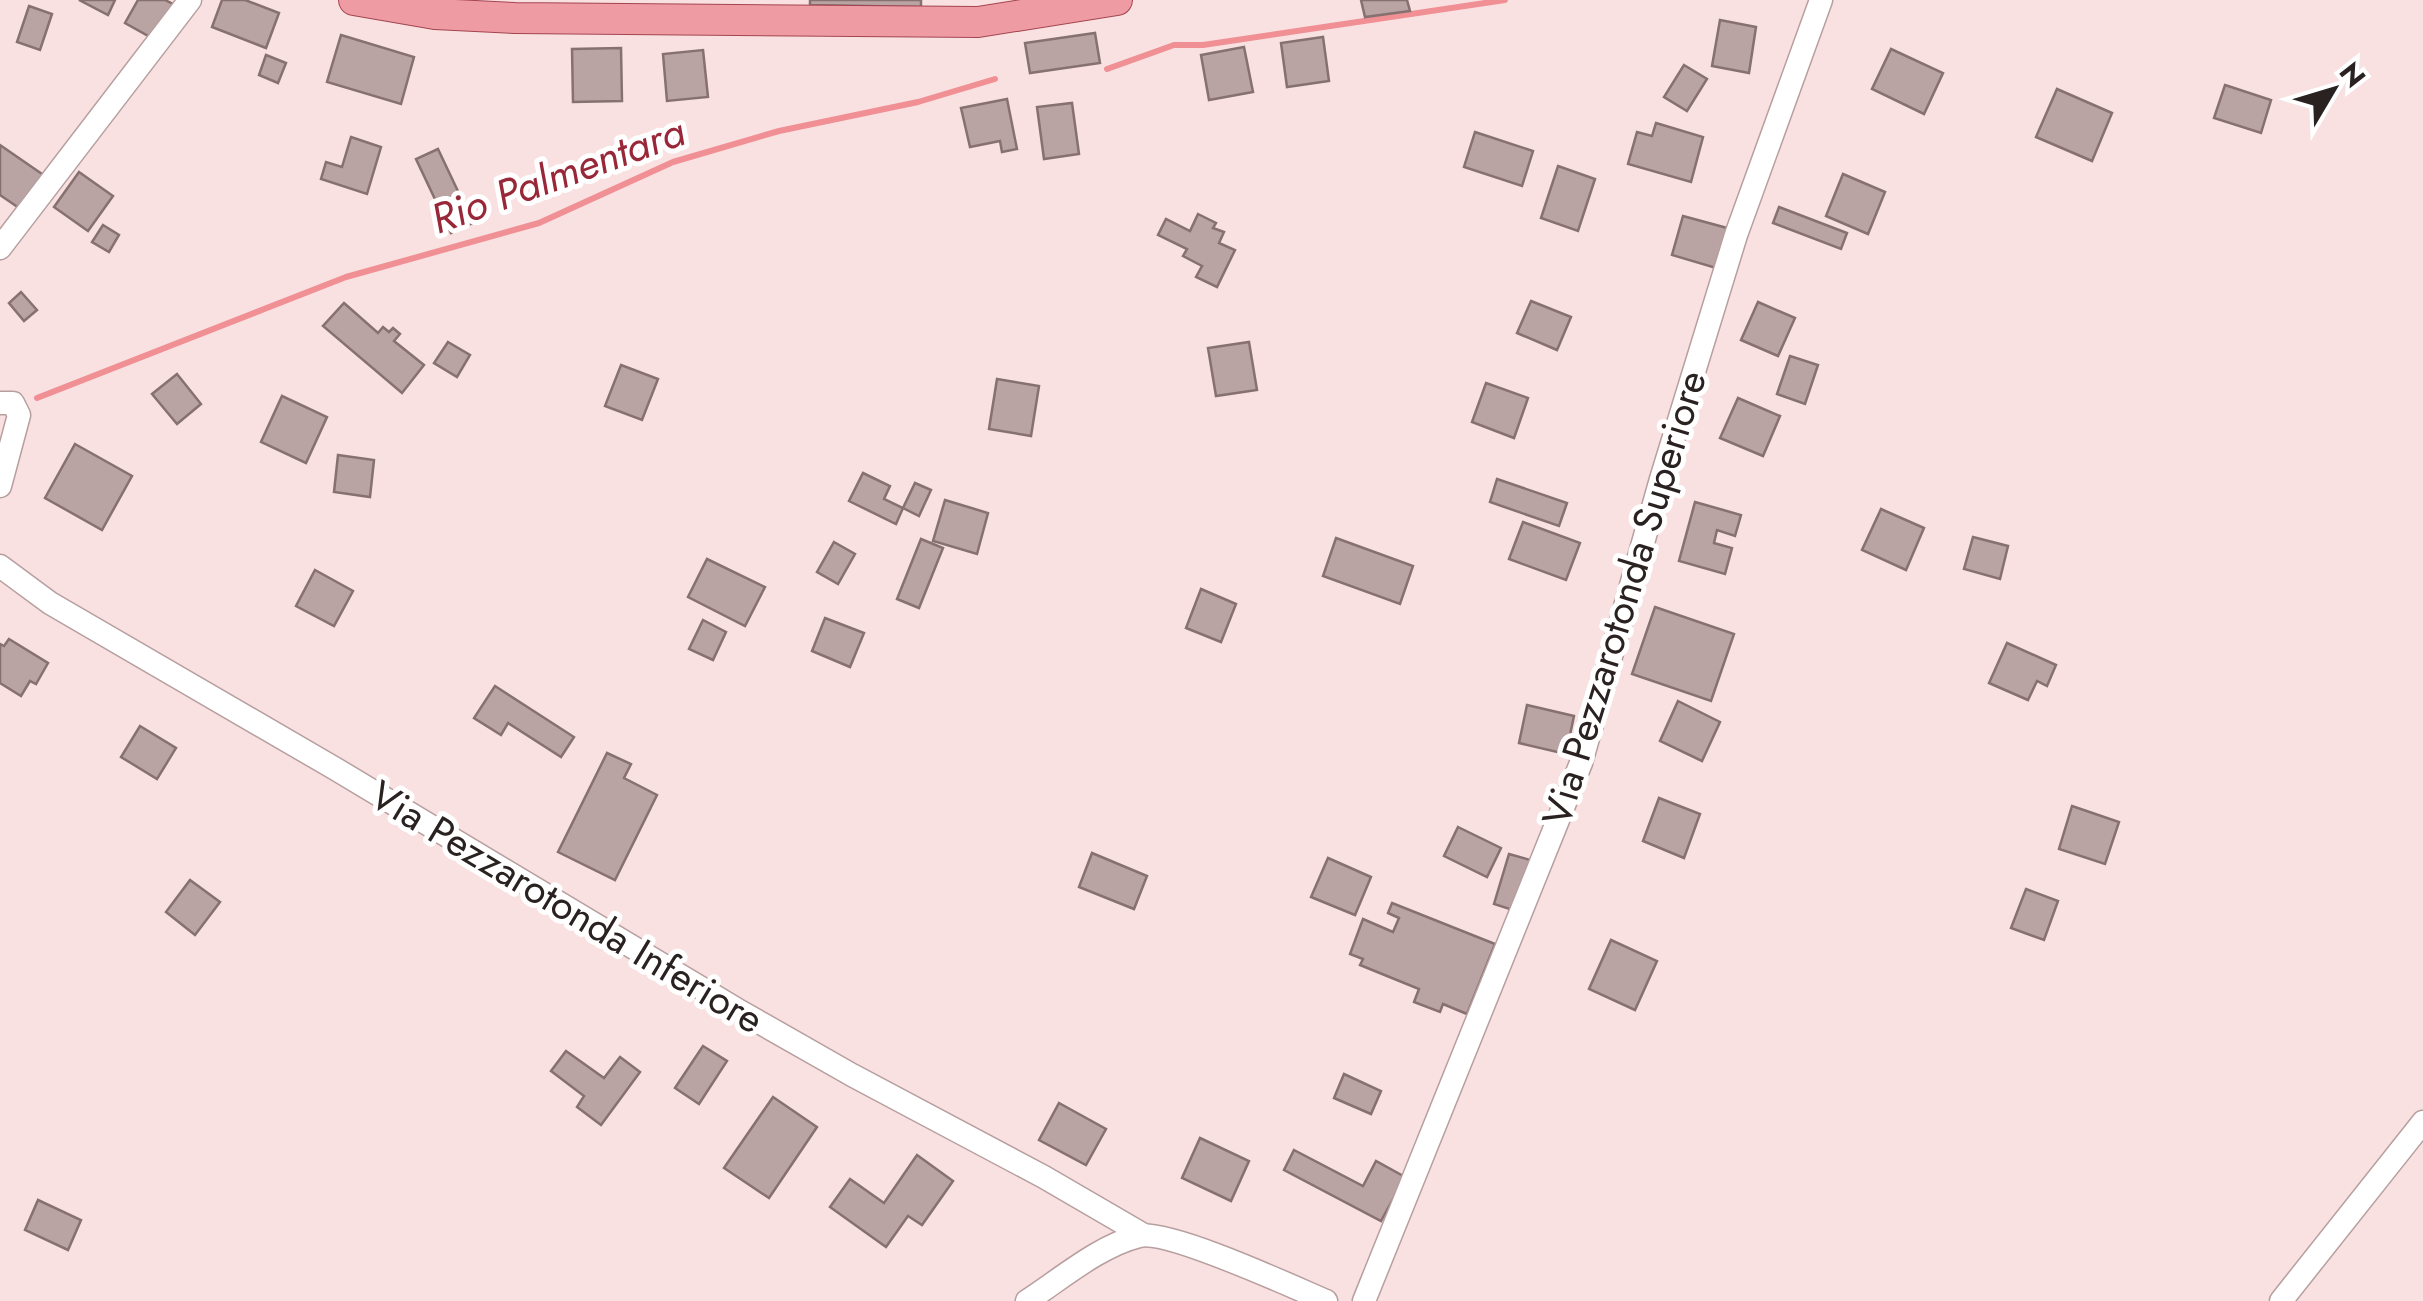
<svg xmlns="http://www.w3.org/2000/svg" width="2423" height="1301" font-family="Jost,sans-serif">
<rect width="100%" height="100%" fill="#f9e1e1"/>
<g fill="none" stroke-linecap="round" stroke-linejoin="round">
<g stroke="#f08f94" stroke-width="6">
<polyline points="1107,69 1174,45 1203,45 1505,0"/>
<polyline points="37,398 346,277 539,223 673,162 779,131 918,102 995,79"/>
</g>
</g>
<g fill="#baa3a3" stroke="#867070" stroke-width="2.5">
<polygon points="79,0 115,0 108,15"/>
<polygon points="138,0 165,0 175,5 152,38 125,23"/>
<polygon points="222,0 245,0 279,13 266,48 212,27"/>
<polygon points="810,0 921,0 921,7 810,5"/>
<polygon points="1361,0 1407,0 1410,11 1365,17"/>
<polygon points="29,6 52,14 40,50 17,42"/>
<polygon points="1720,20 1756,27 1749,73 1712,66"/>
<polygon points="1095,33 1100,63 1030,73 1025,43"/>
<polygon points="341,35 414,57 401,104 327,82"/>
<polygon points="1323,37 1329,81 1287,87 1281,43"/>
<polygon points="1244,47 1253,92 1209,100 1201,55"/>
<polygon points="621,48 622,101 573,102 572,49"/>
<polygon points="1891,49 1943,73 1924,114 1872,89"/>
<polygon points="703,50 708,97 667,101 663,54"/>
<polygon points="266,55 286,63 278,83 259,75"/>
<polygon points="1684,65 1707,79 1687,111 1664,97"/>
<polygon points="2225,85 2271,100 2261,133 2214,118"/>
<polygon points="2057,89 2112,113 2092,161 2036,137"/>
<polygon points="1007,99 1017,149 1002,152 1000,141 970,147 961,108"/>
<polygon points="1072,103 1079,154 1044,159 1037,107"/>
<polygon points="1656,123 1703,137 1691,182 1628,164 1637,132 1652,136"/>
<polygon points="1475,132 1533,151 1522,186 1464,167"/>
<polygon points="351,137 381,147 367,194 321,179 326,162 342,167"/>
<polygon points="0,145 45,176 22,210 0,195"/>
<polygon points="438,149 473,223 451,233 416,159"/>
<polygon points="1558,166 1595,179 1578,231 1541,218"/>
<polygon points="79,172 113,196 88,231 54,207"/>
<polygon points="1843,174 1885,192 1868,234 1826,216"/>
<polygon points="1779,207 1847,233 1841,249 1773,223"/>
<polygon points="1198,214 1216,223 1213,228 1224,232 1219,243 1235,250 1217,287 1196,277 1202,266 1183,256 1187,249 1158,235 1166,219 1190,231"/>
<polygon points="1683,216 1727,228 1716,268 1672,255"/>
<polygon points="103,225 119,235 109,252 92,242"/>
<polygon points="21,292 37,310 24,321 9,303"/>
<polygon points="1531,301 1571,317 1557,350 1517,333"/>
<polygon points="1758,302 1795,318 1778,356 1741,340"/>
<polygon points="344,303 378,333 383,327 389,332 393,328 400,334 394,341 424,365 402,393 323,326"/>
<polygon points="448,342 470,355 457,377 434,363"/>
<polygon points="1249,342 1257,390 1216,396 1208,348"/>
<polygon points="1790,356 1818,365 1805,404 1777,394"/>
<polygon points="621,365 658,379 642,420 605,406"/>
<polygon points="177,374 201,404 177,424 152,394"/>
<polygon points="997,379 1039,386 1031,436 989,429"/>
<polygon points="1486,383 1528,398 1514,438 1472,422"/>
<polygon points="282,396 327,417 306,463 261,442"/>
<polygon points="1738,398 1780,416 1763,456 1720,438"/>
<polygon points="75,444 132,476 102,530 45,498"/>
<polygon points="338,455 374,460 370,497 334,492"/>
<polygon points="863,473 890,486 884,499 903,508 896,524 849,501"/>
<polygon points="1497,479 1567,503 1559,526 1490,502"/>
<polygon points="915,483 931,490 919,516 903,508"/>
<polygon points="945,500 988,513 977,554 933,541"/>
<polygon points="1695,502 1741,515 1735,536 1717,530 1714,543 1732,548 1725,574 1679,561"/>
<polygon points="1881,509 1924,528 1906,570 1862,550"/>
<polygon points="1523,522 1580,543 1566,580 1509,559"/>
<polygon points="1973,537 2008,546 2000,579 1964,569"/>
<polygon points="1336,538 1413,566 1400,604 1323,576"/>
<polygon points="921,539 943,548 919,608 897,599"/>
<polygon points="834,542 855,554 838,584 817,572"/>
<polygon points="707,559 765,587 745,626 688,597"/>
<polygon points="315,570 353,591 334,626 296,606"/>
<polygon points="1201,589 1236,604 1221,642 1186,628"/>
<polygon points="1655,607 1734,634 1711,701 1632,674"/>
<polygon points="825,618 864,633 850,667 812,651"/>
<polygon points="703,620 726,632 713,660 689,649"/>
<polygon points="9,639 48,663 36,684 30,681 21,696 0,683 0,644 4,646"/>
<polygon points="2007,643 2056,665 2047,686 2037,681 2028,700 1989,683"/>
<polygon points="495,686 574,737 561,757 508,723 501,735 474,718"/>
<polygon points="1678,701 1720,722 1702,761 1660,741"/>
<polygon points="1527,705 1574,716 1566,754 1519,743"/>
<polygon points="140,726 176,748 157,779 121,757"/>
<polygon points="607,753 631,764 624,778 657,795 615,880 558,852"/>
<polygon points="1659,798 1700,814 1684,858 1643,841"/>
<polygon points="2072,806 2119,822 2105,864 2059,849"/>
<polygon points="1458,827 1501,848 1487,877 1444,856"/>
<polygon points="1092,853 1147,876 1134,909 1079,887"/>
<polygon points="1509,854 1534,861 1519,912 1494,904"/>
<polygon points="1328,858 1371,877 1355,915 1311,897"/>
<polygon points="190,880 220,902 195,935 166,912"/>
<polygon points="2026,889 2058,901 2044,940 2011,928"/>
<polygon points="1392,903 1495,944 1467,1014 1443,1004 1440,1012 1414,1002 1419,989 1360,965 1363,959 1350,954 1363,919 1393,932 1399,918 1388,913"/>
<polygon points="1611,940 1657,961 1635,1010 1589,989"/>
<polygon points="703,1046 727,1061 699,1104 675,1088"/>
<polygon points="566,1051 604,1078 620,1057 640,1072 601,1125 577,1107 584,1096 551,1071"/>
<polygon points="1344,1074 1381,1091 1371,1114 1334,1098"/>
<polygon points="773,1097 817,1127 769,1198 724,1168"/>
<polygon points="1059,1103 1106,1129 1086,1165 1039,1140"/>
<polygon points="1200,1138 1249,1161 1231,1201 1182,1178"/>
<polygon points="1294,1150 1363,1186 1376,1161 1405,1177 1381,1221 1284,1170"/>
<polygon points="917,1155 953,1181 922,1225 908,1216 886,1247 830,1207 850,1179 884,1203"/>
<polygon points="38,1200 81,1220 68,1250 25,1230"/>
</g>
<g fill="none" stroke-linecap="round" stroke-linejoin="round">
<g stroke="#b79fa0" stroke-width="25">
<g id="minor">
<polyline points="0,248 190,0"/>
<polyline points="0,403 13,403 19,415 0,486"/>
<polyline points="0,566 50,603 334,768 736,1009 852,1075 1044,1177 1142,1234"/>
<path d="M1027,1301c34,-22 72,-55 112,-65 29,-7 154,51 187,65"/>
<polyline points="1364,1301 1581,763 1661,479 1736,235 1821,0"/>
<polyline points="2281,1301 2423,1122"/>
</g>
</g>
<g stroke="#a3454f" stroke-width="32">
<polyline id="major" points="354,0 435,14 515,18 978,22 1117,0"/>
</g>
<use href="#minor" stroke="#fff" stroke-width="22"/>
<use href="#major" stroke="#ef9ba4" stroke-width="30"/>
</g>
<g text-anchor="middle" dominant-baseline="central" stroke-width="10" stroke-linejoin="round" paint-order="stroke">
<g font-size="40" fill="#2a2121" stroke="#fff">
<text transform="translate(1624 598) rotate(-73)">Via Pezzarotonda Superiore</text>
<text transform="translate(567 907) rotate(31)">Via Pezzarotonda Inferiore</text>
</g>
<g font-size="42" font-style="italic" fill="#982738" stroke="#fff">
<text transform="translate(558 175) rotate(-20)">Rio Palmentara</text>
</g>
</g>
<g transform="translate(2333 90) rotate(52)" stroke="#ffffff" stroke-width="8" paint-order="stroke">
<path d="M0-8L18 38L0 25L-18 38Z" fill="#2a2121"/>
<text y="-15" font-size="28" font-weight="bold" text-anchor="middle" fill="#2a2121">N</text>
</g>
</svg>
